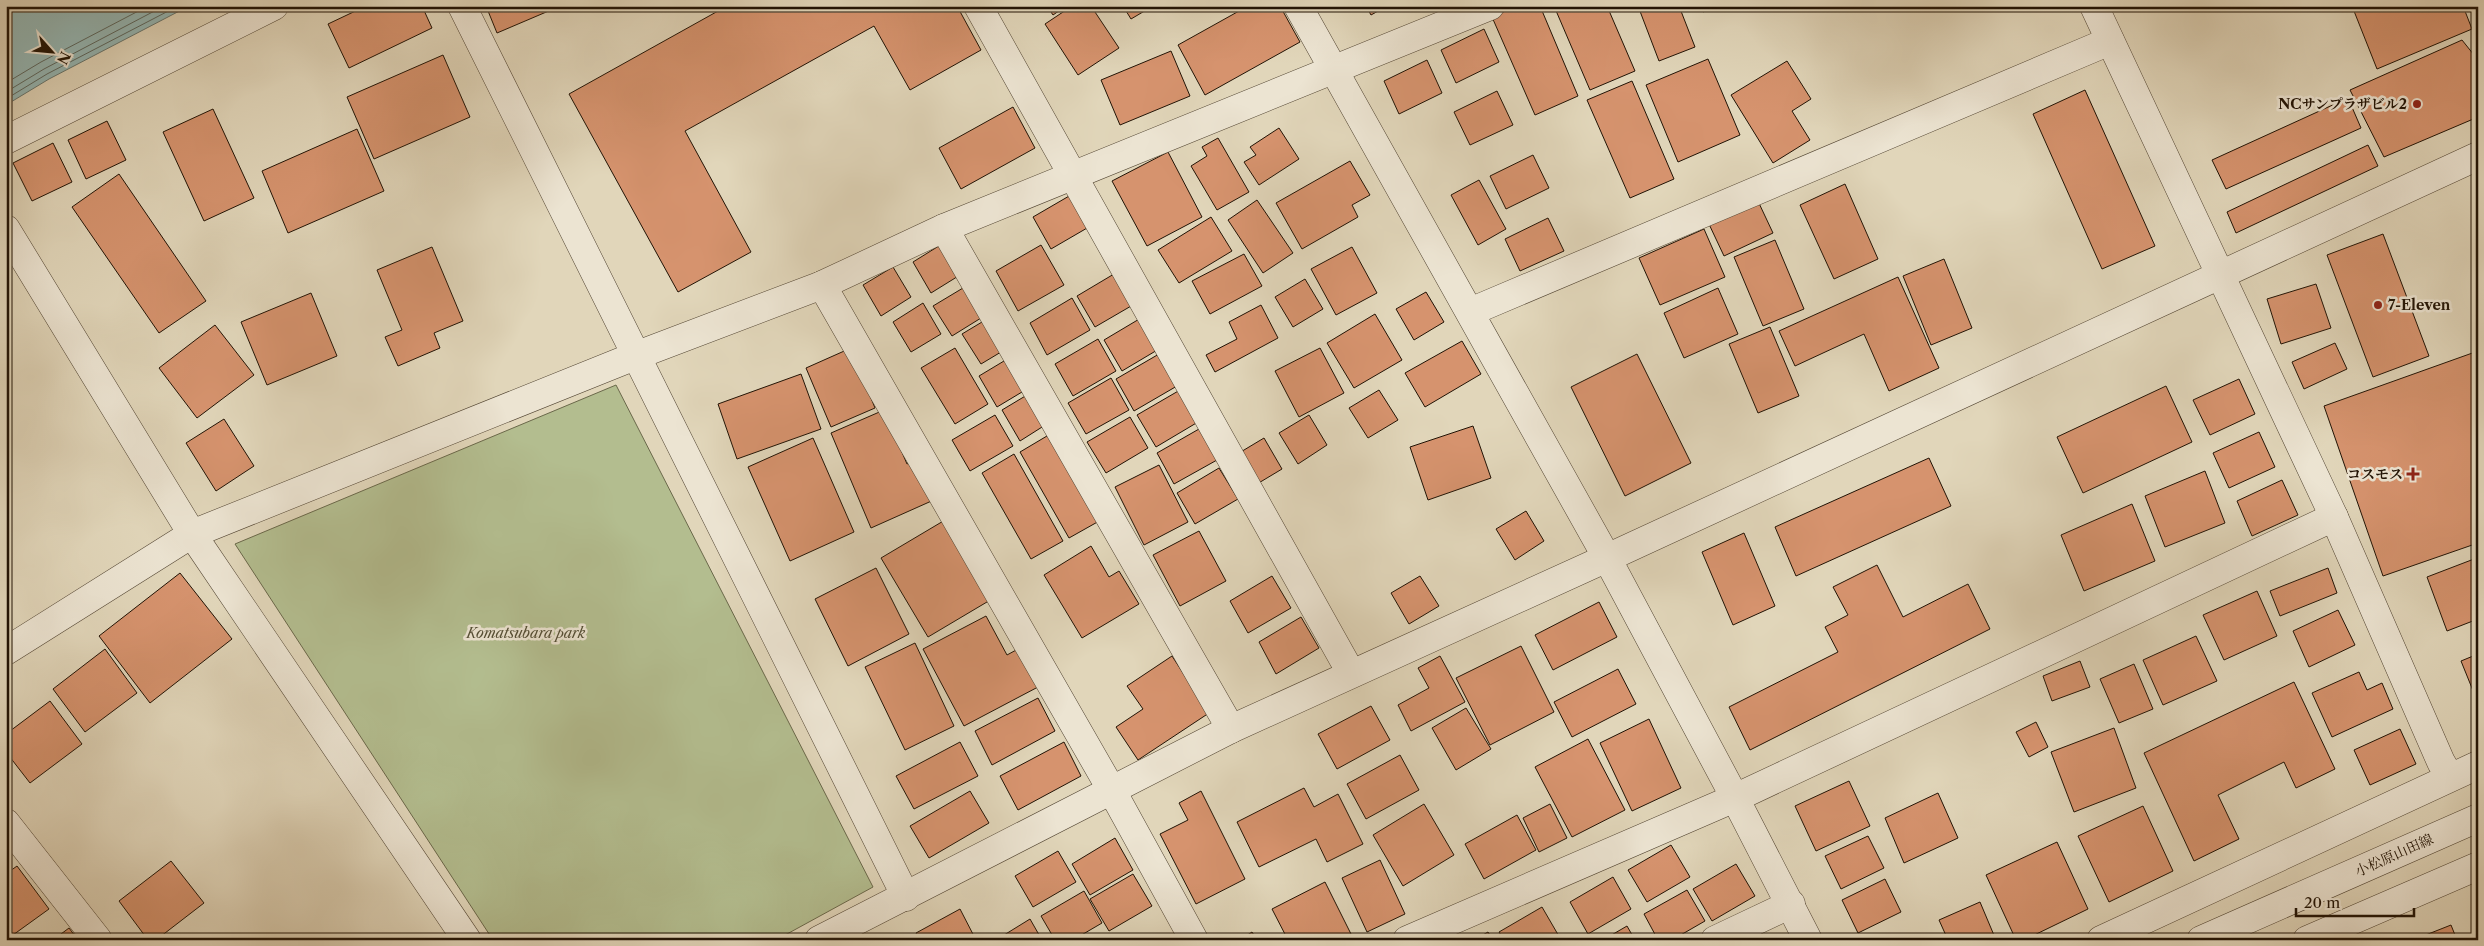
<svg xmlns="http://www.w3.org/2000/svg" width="2484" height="946" font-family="'Libre Caslon Text','Noto Serif JP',serif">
<rect width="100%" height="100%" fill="#e1d6ba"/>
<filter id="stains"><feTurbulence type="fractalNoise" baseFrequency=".004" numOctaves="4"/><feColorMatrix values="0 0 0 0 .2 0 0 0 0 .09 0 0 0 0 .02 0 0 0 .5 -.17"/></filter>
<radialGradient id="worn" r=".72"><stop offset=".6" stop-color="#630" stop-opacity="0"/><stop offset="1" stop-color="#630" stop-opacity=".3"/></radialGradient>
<polygon fill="#b3bd8f" stroke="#6a684a" points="616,385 873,887 776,940 493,940 235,544"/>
<polygon fill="#95b8b6" stroke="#67766f" points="6,6 189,6 49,79 6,105"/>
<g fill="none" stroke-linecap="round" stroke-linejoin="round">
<g stroke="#5b665e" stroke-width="1">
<polyline points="6,83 41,62 148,6"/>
<polyline points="6,92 44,69 164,6"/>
<polyline points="6,99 47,74 178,6"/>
</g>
</g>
<g fill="#d6936e" stroke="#211305">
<polygon points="366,6 422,6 432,28 349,68 328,24"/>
<polygon points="486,6 558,6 558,7 497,33"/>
<polygon points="727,6 957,6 981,50 910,90 874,26 685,131 751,252 678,292 569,94"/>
<polygon points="1047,6 1066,6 1053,15"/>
<polygon points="1072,6 1091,6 1119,48 1078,75 1045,24"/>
<polygon points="1123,6 1153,6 1131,19"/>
<polygon points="1248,6 1280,6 1300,42 1205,95 1178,45"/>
<polygon points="1366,6 1387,6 1371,15"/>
<polygon points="1517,6 1540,6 1578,96 1535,115 1492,17"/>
<polygon points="1554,6 1607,6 1635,71 1590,90"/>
<polygon points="1638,6 1679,6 1695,47 1659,61"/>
<polygon points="1700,6 1717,6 1703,12"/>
<polygon points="2352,6 2463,6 2472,29 2377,69"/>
<polygon points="1484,29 1499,62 1456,83 1441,50"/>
<polygon points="2462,40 2478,60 2478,117 2384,157 2350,90"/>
<polygon points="1171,51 1190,96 1120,125 1101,80"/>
<polygon points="443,55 470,117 374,159 347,97"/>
<polygon points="1708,59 1740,135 1678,162 1646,85"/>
<polygon points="1427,60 1442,93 1399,114 1384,81"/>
<polygon points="1787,61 1811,99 1792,111 1810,140 1773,163 1731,95"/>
<polygon points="1632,81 1674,179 1630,198 1587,100"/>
<polygon points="2085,90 2155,246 2102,269 2033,114"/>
<polygon points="1497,91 1513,125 1470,145 1454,112"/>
<polygon points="2348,98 2361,128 2226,189 2212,160"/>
<polygon points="1013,107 1035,148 961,189 939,148"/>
<polygon points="213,109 254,198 204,221 163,132"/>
<polygon points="107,121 126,160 86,179 68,140"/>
<polygon points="1279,128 1299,159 1259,185 1244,162 1256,155 1250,147"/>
<polygon points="357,129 384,191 288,233 262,171"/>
<polygon points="1218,138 1249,192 1217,210 1191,166 1207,156 1202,147"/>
<polygon points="53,143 72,182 32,201 13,163"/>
<polygon points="2368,145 2378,166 2236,233 2227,212"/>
<polygon points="1168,152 1202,217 1147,246 1112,181"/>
<polygon points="1533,155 1549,188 1506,209 1490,176"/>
<polygon points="1350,161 1370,195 1352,205 1358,217 1302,249 1276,203"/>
<polygon points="119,174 206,301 159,333 72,207"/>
<polygon points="1479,180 1506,229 1478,245 1451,195"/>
<polygon points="1845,184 1878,259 1834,279 1800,205"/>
<polygon points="1076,192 1094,224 1051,249 1033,217"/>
<polygon points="1757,199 1773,233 1724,256 1708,222"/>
<polygon points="1257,200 1293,253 1263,273 1228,220"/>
<polygon points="1211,217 1232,251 1179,283 1158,250"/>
<polygon points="1548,218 1564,251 1520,271 1505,239"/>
<polygon points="1704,229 1725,277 1660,305 1639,258"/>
<polygon points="2383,234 2429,356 2373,377 2327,255"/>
<polygon points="1775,240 1804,309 1763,326 1734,257"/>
<polygon points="942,244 960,275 931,293 913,262"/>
<polygon points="1041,245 1064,285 1018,311 996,271"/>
<polygon points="432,247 463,321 434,333 440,348 398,366 385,337 402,330 377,270"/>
<polygon points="1352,247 1377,293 1336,315 1311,269"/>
<polygon points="1244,254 1262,286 1210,314 1192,281"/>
<polygon points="1944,259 1972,328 1931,345 1903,276"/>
<polygon points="893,267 911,297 881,316 863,285"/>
<polygon points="1119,271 1138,302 1095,327 1077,296"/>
<polygon points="1898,277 1939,368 1889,391 1864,334 1795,366 1779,331"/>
<polygon points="1305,279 1323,309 1293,327 1275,297"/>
<polygon points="2316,284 2331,328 2281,344 2267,299"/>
<polygon points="963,288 981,318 952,336 933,306"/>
<polygon points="1718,288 1738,334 1684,358 1664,313"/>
<polygon points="1426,292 1444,322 1414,340 1396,309"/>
<polygon points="311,293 337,356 267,385 241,322"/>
<polygon points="1072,298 1090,330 1047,355 1030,323"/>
<polygon points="923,303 941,334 911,352 893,322"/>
<polygon points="1261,305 1278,338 1215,372 1206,355 1237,339 1229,322"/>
<polygon points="1375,314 1402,360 1354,388 1327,343"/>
<polygon points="1146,315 1164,346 1122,371 1104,340"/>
<polygon points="992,316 1011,346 981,364 962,334"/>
<polygon points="215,325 254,375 197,418 159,368"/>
<polygon points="1770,327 1799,396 1758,413 1729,344"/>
<polygon points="1098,339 1116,371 1073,396 1055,364"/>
<polygon points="1462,341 1481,374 1425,407 1405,373"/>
<polygon points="2335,343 2347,369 2304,389 2292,362"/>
<polygon points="851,348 875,408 831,427 806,368"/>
<polygon points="955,348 988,404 955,424 921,368"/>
<polygon points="1320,348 1344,393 1299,417 1275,371"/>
<polygon points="2478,351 2478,543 2383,576 2324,406"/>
<polygon points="1159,354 1177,386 1134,411 1116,379"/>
<polygon points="1637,354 1691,463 1625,496 1571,387"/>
<polygon points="1009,358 1027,389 997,407 979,376"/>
<polygon points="801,374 821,429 737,459 718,404"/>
<polygon points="1111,378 1129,410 1086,434 1068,403"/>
<polygon points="2239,379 2255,414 2210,435 2193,400"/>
<polygon points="2166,386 2192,442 2083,493 2057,437"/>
<polygon points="1180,390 1198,422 1156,447 1137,415"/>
<polygon points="1379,390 1398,420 1368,438 1349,408"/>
<polygon points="1032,392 1050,422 1020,441 1002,410"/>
<polygon points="884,410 907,464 918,459 936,499 871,528 831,433"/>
<polygon points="995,415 1013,446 970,471 952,440"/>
<polygon points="1309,415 1327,445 1298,464 1279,433"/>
<polygon points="1130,417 1148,448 1106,473 1087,442"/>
<polygon points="224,419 254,466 216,491 186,443"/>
<polygon points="1473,426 1491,478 1428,500 1410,447"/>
<polygon points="1199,429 1217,460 1174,484 1157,453"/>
<polygon points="2259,432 2275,467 2229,488 2213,453"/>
<polygon points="1052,433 1101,520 1069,538 1020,452"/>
<polygon points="813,438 854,532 790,561 748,467"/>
<polygon points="1264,438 1282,469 1252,487 1234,456"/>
<polygon points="1014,454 1063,541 1031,559 982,473"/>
<polygon points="1929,458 1951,506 1796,576 1775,527"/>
<polygon points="1159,465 1188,522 1144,545 1115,487"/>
<polygon points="1219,468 1238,499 1195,524 1177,493"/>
<polygon points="2205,471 2225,523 2165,547 2145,496"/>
<polygon points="2282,480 2298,515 2252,536 2237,501"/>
<polygon points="2132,504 2155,561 2084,591 2061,535"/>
<polygon points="1526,511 1544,541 1515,560 1496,529"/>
<polygon points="945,520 992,599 928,637 881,558"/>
<polygon points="1199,531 1226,581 1180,606 1153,555"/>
<polygon points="1744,533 1775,606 1733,625 1702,552"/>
<polygon points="1091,546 1109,577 1119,571 1139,604 1082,638 1044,575"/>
<polygon points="2474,559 2478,570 2478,619 2447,631 2427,577"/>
<polygon points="1877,565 1903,617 1968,584 1990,629 1750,750 1729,707 1838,652 1825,627 1848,615 1833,587"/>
<polygon points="876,568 909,634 848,666 815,599"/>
<polygon points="2328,568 2337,593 2280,616 2270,591"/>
<polygon points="180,573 232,639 150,703 99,636"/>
<polygon points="1272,576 1291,608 1248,633 1230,601"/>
<polygon points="1420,576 1439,606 1409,624 1391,593"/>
<polygon points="2257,591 2277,636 2224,660 2203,615"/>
<polygon points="1599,602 1617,637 1553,670 1535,635"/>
<polygon points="2338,610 2355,645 2309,667 2293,631"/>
<polygon points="986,616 1007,655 1018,649 1038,687 964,726 923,649"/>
<polygon points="1301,617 1319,648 1276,674 1259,642"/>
<polygon points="2196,636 2217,681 2163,705 2143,660"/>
<polygon points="915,643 954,726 905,750 865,667"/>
<polygon points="1521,646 1554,712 1490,745 1456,678"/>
<polygon points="105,649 137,693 85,732 53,689"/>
<polygon points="2478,654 2478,703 2461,661"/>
<polygon points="1172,656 1209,713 1138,760 1116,727 1143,709 1127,686"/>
<polygon points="1440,656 1465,702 1411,731 1398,705 1429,688 1418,668"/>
<polygon points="2080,661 2090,687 2052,701 2043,676"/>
<polygon points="2134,664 2153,709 2119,723 2100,679"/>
<polygon points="1618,669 1636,704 1572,737 1554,702"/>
<polygon points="2359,672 2367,690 2382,683 2393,709 2332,737 2312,693"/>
<polygon points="2294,682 2335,769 2296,788 2284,762 2218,795 2239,839 2194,861 2144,753"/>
<polygon points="1038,698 1055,731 992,765 975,731"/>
<polygon points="50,701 82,744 30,783 6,752 6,734"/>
<polygon points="1371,706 1390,740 1337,769 1318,734"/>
<polygon points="1466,708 1491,749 1456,770 1432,728"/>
<polygon points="1649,719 1681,788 1632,811 1600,743"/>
<polygon points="2036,722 2048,747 2029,757 2016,732"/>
<polygon points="2114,728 2136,788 2074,812 2051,752"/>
<polygon points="2400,729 2416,764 2370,785 2354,750"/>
<polygon points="1588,739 1625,810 1572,837 1535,767"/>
<polygon points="960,742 978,776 914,809 896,776"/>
<polygon points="1064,742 1081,776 1018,810 1000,776"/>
<polygon points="1400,755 1419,790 1366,819 1347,784"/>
<polygon points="1849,781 1870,826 1816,851 1795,806"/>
<polygon points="1304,788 1314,807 1338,794 1363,844 1327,862 1316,839 1259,867 1237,822"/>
<polygon points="970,791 989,823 929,858 910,826"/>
<polygon points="1201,791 1245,879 1196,904 1160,834 1188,820 1179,803"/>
<polygon points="1938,793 1958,838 1904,863 1885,818"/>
<polygon points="1424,804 1454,855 1403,886 1373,835"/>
<polygon points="1550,804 1567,838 1539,852 1523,818"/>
<polygon points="2143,806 2173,871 2109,902 2078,836"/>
<polygon points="1517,815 1536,850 1484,879 1465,844"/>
<polygon points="1868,836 1884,868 1841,889 1825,856"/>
<polygon points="1115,838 1133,870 1090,895 1072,864"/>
<polygon points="2057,842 2088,909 2024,940 2016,940 1986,875"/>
<polygon points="1671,845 1690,877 1647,902 1628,870"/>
<polygon points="1058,851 1076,882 1033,907 1015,876"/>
<polygon points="1380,860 1405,914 1367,932 1342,878"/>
<polygon points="171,861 204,903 156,940 148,940 119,901"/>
<polygon points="1736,864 1755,896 1712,921 1693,889"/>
<polygon points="17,866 49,909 6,940 6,874"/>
<polygon points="1133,874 1152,906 1109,931 1090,899"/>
<polygon points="1613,877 1631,909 1588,934 1570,902"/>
<polygon points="1885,879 1901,912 1858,933 1842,900"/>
<polygon points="1325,882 1352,936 1345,940 1288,940 1272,909"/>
<polygon points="1687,890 1705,921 1672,940 1658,940 1644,914"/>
<polygon points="1084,891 1102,923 1073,940 1055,940 1041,916"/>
<polygon points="1980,902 1996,940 1948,940 1939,920"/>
<polygon points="1542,907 1560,938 1504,940 1499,932"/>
<polygon points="960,909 976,940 920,940 916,933"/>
<polygon points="1030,919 1042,940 996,940"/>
<polygon points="2451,925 2457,940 2413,940"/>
<polygon points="1627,926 1635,940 1603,940"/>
<polygon points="69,928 78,940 53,940"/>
<polygon points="1252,932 1257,940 1240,940"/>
<polygon points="1488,932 1493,940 1474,940"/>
</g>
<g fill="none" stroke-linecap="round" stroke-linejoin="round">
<g stroke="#514432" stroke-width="29">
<g id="minor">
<polyline points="462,6 906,897"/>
<polyline points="978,6 1351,673"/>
<polyline points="1298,6 1607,558 1735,798 1808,940"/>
<polyline points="2094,6 2334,517 2441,762 2450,777"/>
<polyline points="6,140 274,6"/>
<polyline points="944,228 1231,729"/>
<polyline points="6,229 192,534 467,940"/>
<polyline points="822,285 1111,789 1194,940"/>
<polyline points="1470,312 2110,41"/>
<polyline points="6,651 192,534 635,356 822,285 944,228 1490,6"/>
<polyline points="6,823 98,940"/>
<polyline points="819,940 1231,729 1607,558 2478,156"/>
<polyline points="1407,940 1735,798 2334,517"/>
<polyline points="1715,940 1791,904"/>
<polyline points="2101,940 2478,765"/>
<polyline points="2201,940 2478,818"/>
<polyline points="2307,940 2478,866"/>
</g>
</g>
<use href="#minor" stroke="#ece4d2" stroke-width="28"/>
</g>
<g fill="#8f2418" stroke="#ece4d2" stroke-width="2">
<circle cx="2417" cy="104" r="5"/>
<circle cx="2378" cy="305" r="5"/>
<path d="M2410.5 466.5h5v5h5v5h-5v5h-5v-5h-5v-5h5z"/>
</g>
<g text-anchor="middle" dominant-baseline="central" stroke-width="5" stroke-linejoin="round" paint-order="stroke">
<g font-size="14" font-weight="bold" fill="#211305" stroke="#ece4d2" text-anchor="end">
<text x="2407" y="104">NCサンプラザビル2</text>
<text x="2388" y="305" text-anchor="start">7-Eleven</text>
<text x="2403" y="474">コスモス</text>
</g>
<g font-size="14" font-style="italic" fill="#544e35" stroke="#ece4d2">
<text x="526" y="633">Komatsubara park</text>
</g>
<g font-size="14" fill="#211305" stroke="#ece4d2">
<text transform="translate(2394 855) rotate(-24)">小松原山田線</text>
</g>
</g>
<rect width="2484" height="946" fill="none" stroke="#e1d6ba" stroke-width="25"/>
<rect x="8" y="8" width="2469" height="931" fill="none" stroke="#211305" stroke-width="2.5"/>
<rect x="12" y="12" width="2459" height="921" fill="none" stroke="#211305"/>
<g transform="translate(52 52) rotate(117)" stroke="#ece4d2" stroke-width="4" paint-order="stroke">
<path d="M0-4L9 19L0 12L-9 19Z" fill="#211305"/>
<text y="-8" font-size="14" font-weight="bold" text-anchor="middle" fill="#211305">N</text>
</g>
<path d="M2296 908v8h118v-8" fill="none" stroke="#211305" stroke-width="2.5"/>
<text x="2304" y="908" font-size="15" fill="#211305" stroke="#ece4d2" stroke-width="4" paint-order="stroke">20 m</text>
<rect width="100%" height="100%" filter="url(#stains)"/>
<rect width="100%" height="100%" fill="url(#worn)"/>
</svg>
